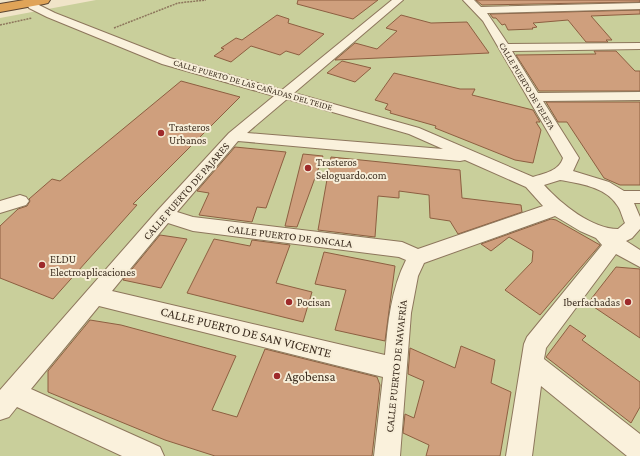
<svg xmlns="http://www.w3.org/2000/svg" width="640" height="456" font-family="'Crimson Pro',serif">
<rect width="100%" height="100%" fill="#f0e4c8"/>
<polygon fill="#c9cf9b" points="96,0 640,0 640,456 0,456 0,18"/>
<g fill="#cf9f7d" stroke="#8d5f41">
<polygon points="298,0 378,0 353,19 297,4"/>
<polygon points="476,0 640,0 640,2 482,5"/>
<polygon points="640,10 640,14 591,16 612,40 606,40 608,42 586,42 568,20 533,23 537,27 532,28 533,29 508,30 505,24 502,25 496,18 493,18 490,14"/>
<polygon points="277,15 289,19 288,23 324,34 299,55 286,51 280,55 251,46 231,62 214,56 224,49 221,48 236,38 242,40"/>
<polygon points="401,15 431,23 467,22 489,53 335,60 355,43 377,49 397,31 386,28"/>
<polygon points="594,51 616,51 635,71 640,71 640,91 539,91 516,55 596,54"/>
<polygon points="342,61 371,68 355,82 327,73"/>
<polygon points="394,73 460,89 475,89 472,95 533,110 540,122 536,122 541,130 533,163 515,160 435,128 436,126 390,113 391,111 385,109 388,104 375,100"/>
<polygon points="181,81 240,97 133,204 137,205 53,299 0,278 0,226 18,209 27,206 30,201 29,199 52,179 60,181"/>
<polygon points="546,102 640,102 640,185 620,185 604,178 567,122 558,122"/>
<polygon points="235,147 286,152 266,208 257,207 252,222 199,215 209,193 197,191"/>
<polygon points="303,154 323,156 297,227 285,226"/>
<polygon points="331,157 460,170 462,198 521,205 522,212 458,234 450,221 430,218 429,195 399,191 399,198 378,196 375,237 318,230"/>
<polygon points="551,219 556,220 600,245 540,315 505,290 532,262 533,251 509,237 491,251 481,244"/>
<polygon points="160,235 187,239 161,288 123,280"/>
<polygon points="214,239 250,246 252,240 290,245 276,283 312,292 303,322 187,293"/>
<polygon points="324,252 395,266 385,341 335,330 346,290 315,284"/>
<polygon points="616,267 640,269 640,338 588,303"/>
<polygon points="90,320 121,325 236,356 212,410 237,417 265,349 377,377 380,385 372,456 215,456 165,440 48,392 48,371"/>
<polygon points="570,325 586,336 582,340 640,382 640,407 631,423 546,357"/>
<polygon points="461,346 495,360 491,383 511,392 500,456 426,456 429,445 403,433 405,414 414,418 424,381 408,374 410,348 455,368"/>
</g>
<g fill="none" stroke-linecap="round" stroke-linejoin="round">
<g stroke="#8d765c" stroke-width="2">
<g id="minor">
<path d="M392,0h11l-109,93 125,35 114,49c12,-4 26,-6 30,-19l-80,-137 -20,-21h11l7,7 159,-4v6l-153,4 21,31 132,-1v6l-128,2 26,42 102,-1v8l-97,1 36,57 -6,13 36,11 15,9h16v12h-6l6,14v12l-8,9 -6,3 14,9v17l-24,-13 -70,94 -2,11 96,75v22h-13l-86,-70 -9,70h-26l18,-112 3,-7 75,-92 -6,-7 -16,-7 -25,-15 -131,47 -6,13 -7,37 -11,143h-26l9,-79 -284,-71 -68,83 129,58 4,9h-42l-105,-49 -8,10 -9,3v-30l158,-180 71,-77 45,-37 -112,-32 -115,-47 -18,-9 -1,-2 1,-2h8l18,9 115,45 112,32zM287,99l122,35 34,15 -196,-16zM238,141l222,20 5,-1 61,27 17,19 -125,43 -16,-7 -209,-25 -16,-5zM560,180c18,3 46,7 57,25 4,5 5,12 8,18l-7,6c-26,0 -57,-25 -74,-44zM168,223l25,8 206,26 7,3c-15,30 -18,62 -21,95l-273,-64z"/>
<polygon points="20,195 26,197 29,201 26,205 0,213 0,201"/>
</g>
</g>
<g stroke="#5b4430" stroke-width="2">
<polygon id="highway" points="24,0 50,0 48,3 44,4 0,12 0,4"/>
</g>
<g stroke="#8d765c" stroke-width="1.5" stroke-dasharray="2 1" stroke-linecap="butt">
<polyline points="0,25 32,18"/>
<polyline points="114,28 178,3 206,0"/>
</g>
<use href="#minor" fill="#faf1dc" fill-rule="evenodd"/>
<use href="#highway" fill="#e0a458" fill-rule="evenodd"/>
</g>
<g fill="#9e2a2b" stroke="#f7eed8" stroke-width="1.5">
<circle cx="161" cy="133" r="4"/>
<circle cx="308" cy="168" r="4"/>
<circle cx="42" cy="265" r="4"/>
<circle cx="289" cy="302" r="4"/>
<circle cx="628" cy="302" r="4"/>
<circle cx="277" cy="376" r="4"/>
</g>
<g text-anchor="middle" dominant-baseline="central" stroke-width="4" stroke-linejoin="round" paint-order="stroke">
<g font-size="9" fill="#3d2e20" stroke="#f7eed8">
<text transform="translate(253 85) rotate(16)">CALLE PUERTO DE LAS CAÑADAS DEL TEIDE</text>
<text transform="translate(527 86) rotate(59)">CALLE PUERTO DE VELETA</text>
</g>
<g font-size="11" fill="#3d2e20" stroke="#f7eed8" text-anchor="start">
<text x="169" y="127">Trasteros<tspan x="169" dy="13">Urbanos</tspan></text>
<text x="316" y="162">Trasteros<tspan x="316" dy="13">Seloguardo.com</tspan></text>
<text x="50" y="259">ELDU<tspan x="50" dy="13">Electroaplicaciones</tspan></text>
<text x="297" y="302">Pocisan</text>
<text x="620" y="302" text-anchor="end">Iberfachadas</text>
</g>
<g font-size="11" fill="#3d2e20" stroke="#f7eed8">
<text transform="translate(186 191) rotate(-49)">CALLE PUERTO DE PAJARES</text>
<text transform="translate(290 236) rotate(7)">CALLE PUERTO DE ONCALA</text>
<text transform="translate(396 366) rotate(-84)">CALLE PUERTO DE NAVAFRÍA</text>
</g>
<g font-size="13" fill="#3d2e20" stroke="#f7eed8">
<text transform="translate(246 332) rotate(14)">CALLE PUERTO DE SAN VICENTE</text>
</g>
<g font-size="13" fill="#3d2e20" stroke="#f7eed8" text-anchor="start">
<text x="285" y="376">Agobensa</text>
</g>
</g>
</svg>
